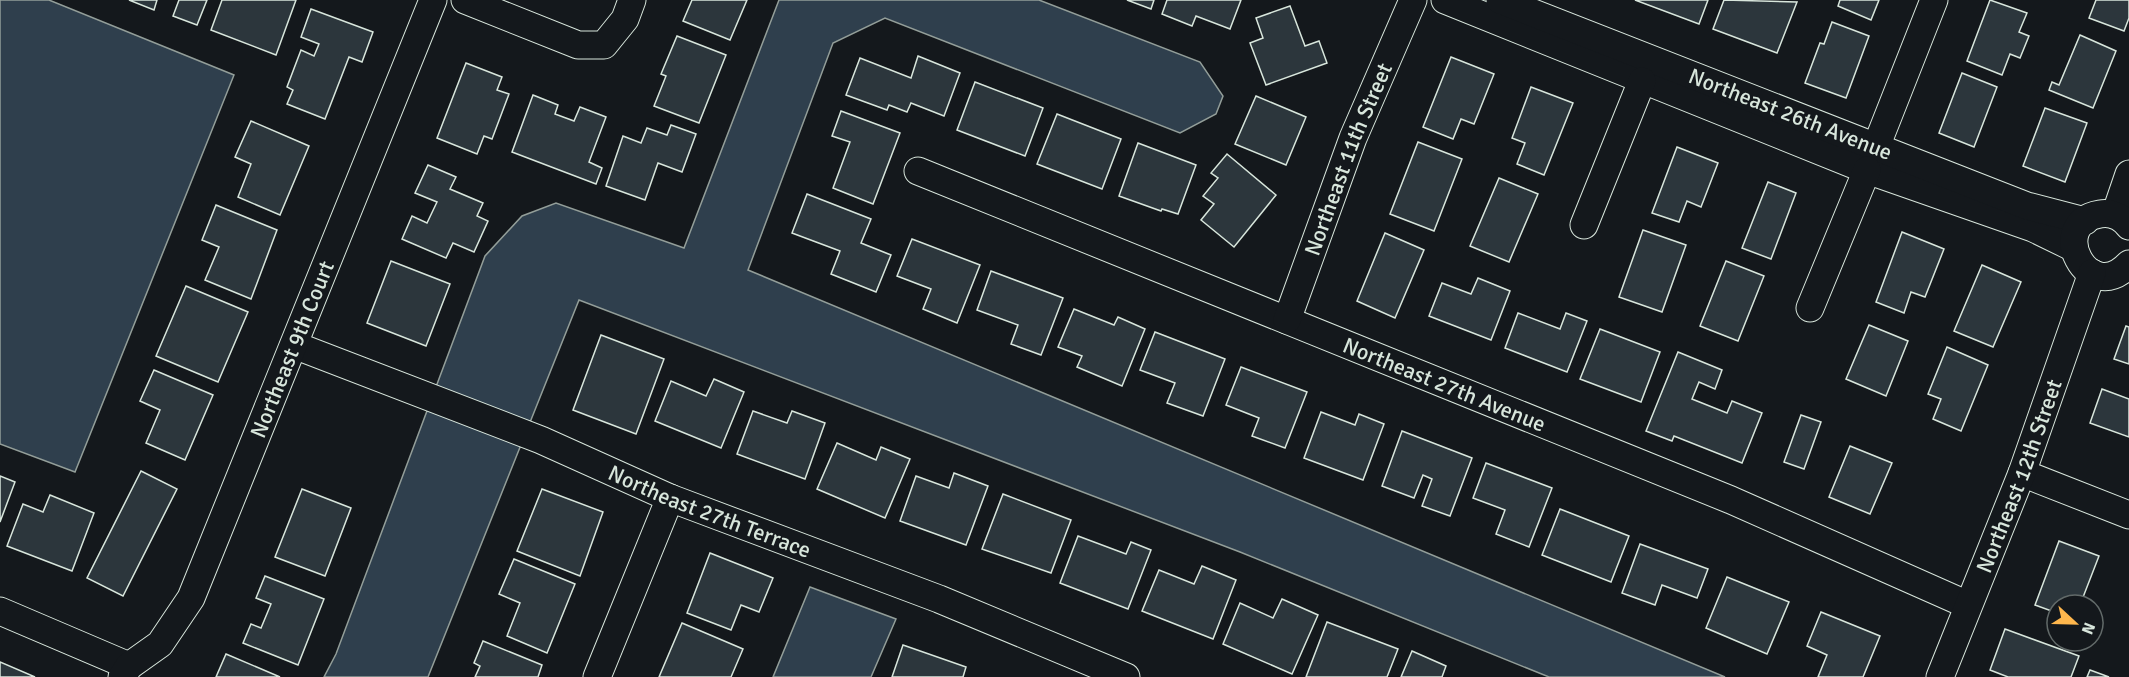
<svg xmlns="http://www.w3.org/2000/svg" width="2129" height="677" font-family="Signika,sans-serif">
<rect width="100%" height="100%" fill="#14181c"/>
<g fill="#2f3f4d" stroke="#939e99" stroke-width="1.5">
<polygon points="0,0 49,0 234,75 75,472 0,444"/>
<polygon points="779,0 1039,0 1200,62 1223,96 1216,114 1180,133 885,18 833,43 748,270 1725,677 1549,677 1240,552 579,300 428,677 324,677 336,654 485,256 522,216 556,203 684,248"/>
<polygon points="810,587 896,619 871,677 773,677"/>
</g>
<g fill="#2c363c" stroke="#d8e6dc" stroke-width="1.5">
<polygon points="129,0 157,0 154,10"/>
<polygon points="179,0 207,0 197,25 173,16"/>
<polygon points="222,0 296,0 276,55 211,30"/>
<polygon points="692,0 747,0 730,40 683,21"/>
<polygon points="1127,0 1154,0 1151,9"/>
<polygon points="1167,0 1241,0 1230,29 1196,16 1192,26 1162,14"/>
<polygon points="1635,0 1708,0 1699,24"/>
<polygon points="1724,0 1797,2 1777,53 1713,29"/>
<polygon points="1840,0 1879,0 1871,20 1838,6"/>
<polygon points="1990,0 2027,13 2019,32 2029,36 2020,58 2010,54 2002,75 1967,61"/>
<polygon points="2096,0 2129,0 2129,18 2124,31 2089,18"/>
<polygon points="1290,6 1305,46 1319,41 1327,63 1266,85 1250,43 1263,38 1256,18"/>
<polygon points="311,9 373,32 362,62 349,57 325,119 287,104 293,90 287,87 301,50 314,56 319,44 301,37"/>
<polygon points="1832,22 1869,36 1846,98 1805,83 1820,43 1824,44"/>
<polygon points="2080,35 2116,51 2093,108 2049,90 2052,82 2059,85"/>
<polygon points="677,36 726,55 699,123 654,106 666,76 661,74"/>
<polygon points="918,56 960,73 944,116 911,103 907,112 889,105 887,110 846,95 860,58 911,78"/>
<polygon points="1451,57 1494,74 1474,124 1461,119 1453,139 1423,127"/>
<polygon points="466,63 502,77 497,90 509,94 492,139 484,136 477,154 437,138"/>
<polygon points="1962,73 1997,87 1974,147 1939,133"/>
<polygon points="975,82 1043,108 1025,156 957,130"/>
<polygon points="1531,87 1573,103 1544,175 1517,164 1525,143 1512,138"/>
<polygon points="533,95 558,105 555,114 574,121 580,107 606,117 589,162 602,168 596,184 512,152"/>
<polygon points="1256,96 1306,117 1286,165 1235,144"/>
<polygon points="2045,108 2087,123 2065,182 2023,166"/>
<polygon points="841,111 900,133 873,204 833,188 850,142 832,136"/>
<polygon points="1057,114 1121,139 1102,189 1037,164"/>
<polygon points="251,121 309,146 280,215 238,197 251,164 235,157"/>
<polygon points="671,125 696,134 682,172 658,163 645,200 606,186 623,136 641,143 647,128 667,135"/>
<polygon points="1418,142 1462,159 1434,231 1390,214"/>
<polygon points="1138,143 1196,165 1178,214 1162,209 1161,211 1119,196"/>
<polygon points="1677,147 1718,163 1701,207 1687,201 1679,222 1652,213"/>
<polygon points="1227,154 1276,195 1234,247 1201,220 1214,204 1203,196 1218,178 1211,173"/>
<polygon points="428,165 456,177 450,189 483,203 477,216 488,221 474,252 453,243 446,258 402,239 412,216 427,223 437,202 415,193"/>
<polygon points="1499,178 1538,194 1509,262 1470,246"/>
<polygon points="1768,182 1796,193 1771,259 1742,248"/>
<polygon points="807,194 871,219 861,243 891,255 876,292 831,274 840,251 792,233"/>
<polygon points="216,205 277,230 251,299 205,280 219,247 202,240"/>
<polygon points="1643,230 1686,245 1662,312 1619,297"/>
<polygon points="1902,232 1944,249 1925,297 1911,292 1904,313 1876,302"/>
<polygon points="1385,233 1424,250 1395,318 1357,301"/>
<polygon points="912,239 980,265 957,323 923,309 931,289 897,276"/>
<polygon points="391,261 450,284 426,346 367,323"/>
<polygon points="1726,261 1764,276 1738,341 1700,326"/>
<polygon points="1982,265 2021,282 1993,347 1954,331"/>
<polygon points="991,271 1063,298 1041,355 1011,344 1018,325 977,310"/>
<polygon points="1478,278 1510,291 1491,340 1429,316 1442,283 1471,294"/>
<polygon points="186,286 248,312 218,382 156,356"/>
<polygon points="1074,309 1114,325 1118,317 1145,329 1122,386 1077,367 1082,356 1058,347"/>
<polygon points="1518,313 1560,329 1566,313 1587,321 1567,372 1505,348"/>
<polygon points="1869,325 1908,341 1886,396 1846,379"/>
<polygon points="2126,326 2129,327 2129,364 2114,359"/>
<polygon points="1600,329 1660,352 1641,402 1580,379"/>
<polygon points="1155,332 1225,359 1203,416 1167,403 1175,383 1140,370"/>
<polygon points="601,335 664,359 636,434 573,410"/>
<polygon points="1947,347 1988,365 1961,431 1933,419 1941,399 1928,394"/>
<polygon points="1678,352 1722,370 1715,389 1699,382 1692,399 1727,413 1732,401 1762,413 1742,463 1674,436 1672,441 1646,431"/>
<polygon points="1241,367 1307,392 1285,448 1252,436 1259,418 1226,405"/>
<polygon points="154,370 213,395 185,460 146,443 160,410 140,401"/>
<polygon points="714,379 744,392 721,448 655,421 671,381 706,396"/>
<polygon points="2102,389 2129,399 2129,437 2090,423"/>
<polygon points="753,411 787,423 792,411 825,423 805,479 737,454"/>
<polygon points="1321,412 1355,425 1359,414 1384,424 1363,480 1304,458"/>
<polygon points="1801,415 1821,422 1804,469 1784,462"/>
<polygon points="1402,431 1472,458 1450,516 1422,506 1432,479 1423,475 1414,498 1382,486"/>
<polygon points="837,443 876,460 881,447 910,459 885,518 817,489"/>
<polygon points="1850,446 1892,463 1870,514 1829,497"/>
<polygon points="1486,463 1552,488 1529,547 1496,534 1505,510 1473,498"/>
<polygon points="141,471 177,489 123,596 87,578"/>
<polygon points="954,473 988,486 966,545 900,521 916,476 949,488"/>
<polygon points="0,476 15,482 0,522"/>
<polygon points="302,489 351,508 325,576 275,557"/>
<polygon points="542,489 603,512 580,576 517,551"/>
<polygon points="1003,494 1071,520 1051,573 982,549"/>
<polygon points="50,495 94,513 72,571 7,546 23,504 43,512"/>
<polygon points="1560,509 1629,536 1611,582 1542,555"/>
<polygon points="1078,536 1126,554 1131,542 1151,550 1128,609 1060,583"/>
<polygon points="2059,541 2099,556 2080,605 2057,605 2057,613 2035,605"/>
<polygon points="1640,544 1708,569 1697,598 1662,585 1655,605 1622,593"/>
<polygon points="710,553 773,578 759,612 741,605 731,630 687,613"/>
<polygon points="514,559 575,584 547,653 507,636 520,603 499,594"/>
<polygon points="1202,566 1236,580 1213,639 1142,611 1159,570 1194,584"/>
<polygon points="265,576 324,599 298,665 243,643 251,624 261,628 271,604 256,598"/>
<polygon points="1727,577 1789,602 1767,654 1706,628"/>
<polygon points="1282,599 1318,615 1292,674 1223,644 1240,603 1273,618"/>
<polygon points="1821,612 1880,636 1863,677 1818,677 1827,655 1807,646"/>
<polygon points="1327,622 1398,649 1387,677 1306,677"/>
<polygon points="682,623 743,649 731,677 659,677"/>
<polygon points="2005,629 2079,656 2071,677 2008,677 1990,670"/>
<polygon points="483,641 542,665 538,677 475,677 480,666 474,663"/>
<polygon points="903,645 966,667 963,677 892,677"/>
<polygon points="1412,651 1446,666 1442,677 1401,677"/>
<polygon points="226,654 280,677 216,677"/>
<polygon points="0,662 35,677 0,677"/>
<polygon points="2090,670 2109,677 2087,677"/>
</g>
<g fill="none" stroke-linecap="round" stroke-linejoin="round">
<g stroke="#d8e6dc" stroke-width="29">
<g id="minor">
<polyline points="465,0 578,45 604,45 625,19 632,0"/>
<polyline points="1445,0 1867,170 2033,228 2074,248"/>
<path id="s1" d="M1500,0l527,206 58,15"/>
<polyline points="1876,147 1934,0"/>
<path id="s2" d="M918,171l813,329 237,105"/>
<polyline points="2115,215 2129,174"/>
<polyline points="1584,225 1642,81"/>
<path d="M2129,226c-7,-9 -18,-14 -29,-12 -55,9 -12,94 29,50"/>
<polyline points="1810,308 1867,170"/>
<path id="s3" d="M1287,320l66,-182 60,-138"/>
<path id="s4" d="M294,345l247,95 129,58 269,101 187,78"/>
<polyline points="2022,473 2129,515"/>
<polyline points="0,611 129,666"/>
<path id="s5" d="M122,677l7,-11 31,-22 31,-46 242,-598"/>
<polyline points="597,677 670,498"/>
<path id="s6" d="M1940,677l82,-204 70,-200"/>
</g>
</g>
<use href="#minor" stroke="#14181c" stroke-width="27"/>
</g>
<g text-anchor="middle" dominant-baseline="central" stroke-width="4.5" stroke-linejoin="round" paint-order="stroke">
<g font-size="22" fill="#d8e6dc" stroke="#14181c">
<text stroke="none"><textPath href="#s1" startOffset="312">Northeast 26th Avenue</textPath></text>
<text stroke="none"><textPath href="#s3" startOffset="172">Northeast 11th Street</textPath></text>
<text stroke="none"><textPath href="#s5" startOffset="375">Northeast 9th Court</textPath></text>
<text stroke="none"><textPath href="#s2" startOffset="568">Northeast 27th Avenue</textPath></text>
<text stroke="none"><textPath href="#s6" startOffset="216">Northeast 12th Street</textPath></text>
<text stroke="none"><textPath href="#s4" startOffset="448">Northeast 27th Terrace</textPath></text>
</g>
</g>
<g transform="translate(2075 623) rotate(112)"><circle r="28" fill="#14181c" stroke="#626a69" stroke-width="1.5"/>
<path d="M0-4.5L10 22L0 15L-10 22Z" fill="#ffb74d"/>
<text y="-9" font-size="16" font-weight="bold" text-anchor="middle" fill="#d8e6dc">N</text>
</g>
</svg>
